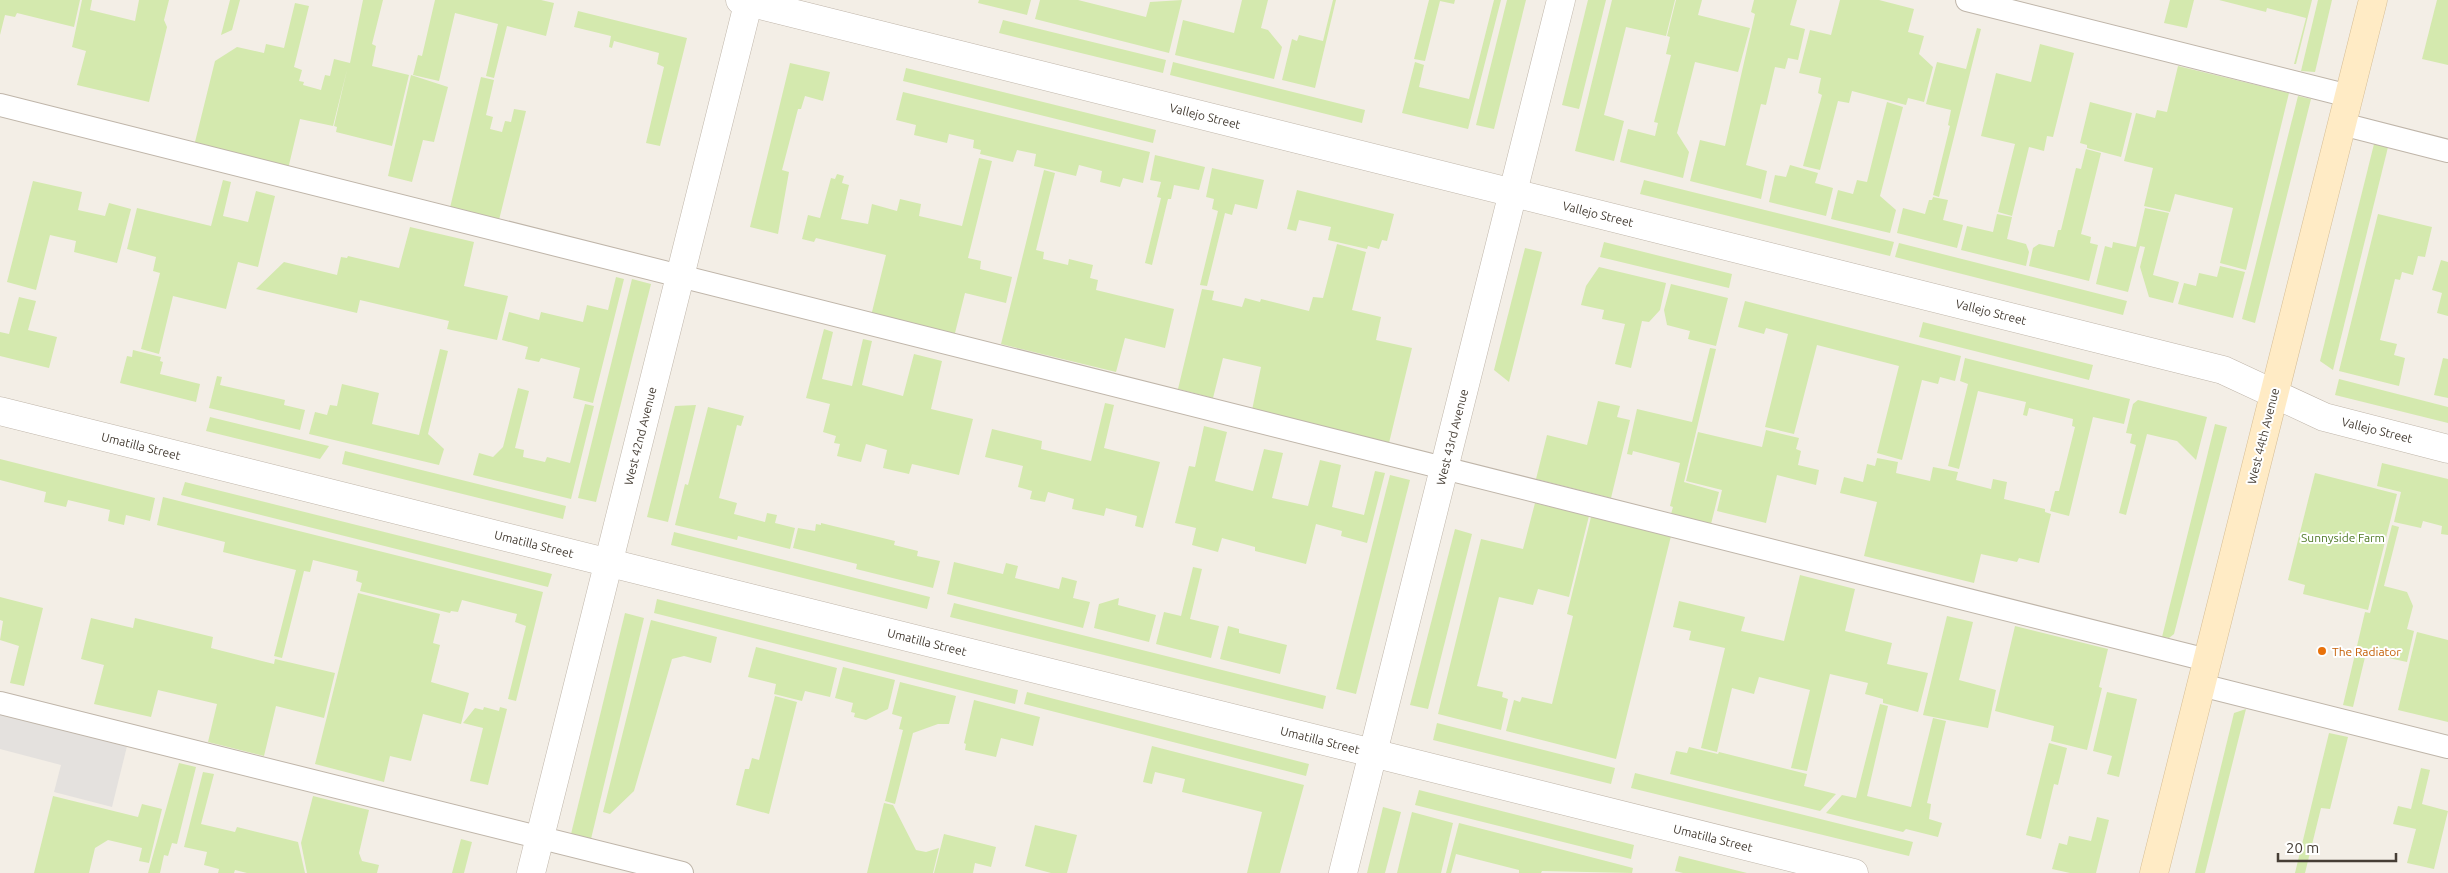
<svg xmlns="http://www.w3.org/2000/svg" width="2448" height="873" font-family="Ubuntu,sans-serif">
<rect width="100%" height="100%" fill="#f3eee6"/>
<g fill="#d4e9ae">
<polygon points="0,0 80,0 74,27 17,13 15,17 5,15 0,35"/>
<polygon points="82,0 92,0 90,10 135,21 139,0 169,0 164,20 167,27 149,102 77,85 86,51 72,47"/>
<polygon points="230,0 240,0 232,30 221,35"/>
<polygon points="363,0 383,0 372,44 376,46 372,66 409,75 392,146 336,132 337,127 334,126 347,70 333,126 300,119 288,169 194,146 215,61 237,47 264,53 266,44 284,48 295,3 309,6 294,67 302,70 299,81 304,82 303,85 321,90 325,75 330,76 334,59 350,63"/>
<polygon points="435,0 541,0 554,3 546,36 507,26 494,78 486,76 498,24 455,13 439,81 413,75 418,55 422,56"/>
<polygon points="979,0 1031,0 1027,15 978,3"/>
<polygon points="1040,0 1078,0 1146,17 1150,2 1182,0 1169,53 1035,19"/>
<polygon points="1242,0 1268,0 1261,28 1268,30 1282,47 1274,79 1175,55 1183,20 1234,33"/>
<polygon points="1333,0 1336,0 1315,88 1282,80 1292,39 1297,41 1299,35 1323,41"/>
<polygon points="1429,0 1455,0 1454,4 1440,1 1425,61 1414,59"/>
<polygon points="1494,0 1501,0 1468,129 1402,113 1415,62 1424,65 1419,87 1469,99"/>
<polygon points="1507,0 1526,0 1494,129 1476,125"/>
<polygon points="1588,0 1606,0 1579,109 1562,105"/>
<polygon points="1612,0 1675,0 1666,36 1626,27 1604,115 1624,121 1614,161 1575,151"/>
<polygon points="1676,0 1702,0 1698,15 1750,28 1738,72 1695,62 1677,133 1689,152 1683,178 1620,162 1628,129 1655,136 1658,123 1654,122 1671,55 1666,54 1670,37 1667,36"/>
<polygon points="1754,0 1797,0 1790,25 1805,29 1798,60 1788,58 1785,69 1775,67 1766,105 1761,104 1746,165 1767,171 1761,199 1690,181 1700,140 1725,146 1755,14 1751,12"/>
<polygon points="1840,0 1879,0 1914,9 1908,32 1924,36 1919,54 1933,67 1924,102 1908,98 1906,105 1852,91 1849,103 1838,101 1820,170 1803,166 1822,95 1818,93 1821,78 1799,73 1810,30 1831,35"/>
<polygon points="2170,0 2194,0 2187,28 2164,23"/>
<polygon points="2219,0 2312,0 2296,64 2294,64 2306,18 2267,8 2266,12"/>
<polygon points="2318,0 2332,0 2315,72 2301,71"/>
<polygon points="2437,0 2448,0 2448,65 2422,59"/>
<polygon points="578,11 687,38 660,146 646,143 664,67 657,64 659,53 614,41 612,48 609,47 611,36 574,27"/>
<polygon points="1003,20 1166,60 1163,73 999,33"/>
<polygon points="1977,28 1981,29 1939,197 1933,195 1950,126 1948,125 1951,110 1926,104 1937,62 1966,69"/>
<polygon points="2040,44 2074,53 2053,137 2047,136 2044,151 2029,147 2012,216 1998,212 2015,144 1981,136 1996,73 2031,82"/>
<polygon points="1173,62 1365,110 1362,123 1170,75"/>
<polygon points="790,63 830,72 823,101 805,96 801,109 798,109 782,170 789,172 778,234 750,227"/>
<polygon points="2178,66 2289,93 2246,270 2220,263 2233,208 2175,194 2170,212 2144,206 2153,168 2124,161 2136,113 2155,118 2157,110 2167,112"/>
<polygon points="906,68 1156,130 1153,143 903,81"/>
<polygon points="411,75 448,87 434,142 423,140 412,182 388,176"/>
<polygon points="481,77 494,80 486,115 493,117 490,129 502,132 505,121 511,122 514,109 526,111 498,224 449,212"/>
<polygon points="903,92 1150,152 1143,183 1123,178 1120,187 1100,182 1102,171 1079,165 1076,176 1034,166 1036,154 1017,150 1013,162 980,154 981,150 973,148 974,140 949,134 947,143 914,135 916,125 896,120"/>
<polygon points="2298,96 2311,99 2255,323 2242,319"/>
<polygon points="1887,102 1903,107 1880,196 1896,210 1890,233 1831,219 1838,190 1853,194 1857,180 1867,182"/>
<polygon points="2090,102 2132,113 2121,157 2087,148 2087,145 2080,143"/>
<polygon points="2375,140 2389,143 2333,370 2320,361"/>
<polygon points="2086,149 2101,153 2081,234 2091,237 2090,243 2098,245 2089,281 2029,266 2033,248 2039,244 2054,247 2058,230 2061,230 2076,168 2081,169"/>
<polygon points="1155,155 1205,167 1199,190 1174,185 1171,199 1168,199 1152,265 1145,263 1161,198 1157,197 1161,182 1150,180"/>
<polygon points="979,158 992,161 968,258 981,261 980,269 1012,277 1006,303 965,293 954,337 871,316 886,255 816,238 814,242 802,239 808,215 820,218 831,178 835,179 837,174 844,176 842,183 849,185 841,219 868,224 872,204 897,211 900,199 921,204 919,216 962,226"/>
<polygon points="1790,165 1818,173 1815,183 1833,188 1826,216 1769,202 1775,175 1786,177"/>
<polygon points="1212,168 1264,180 1257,209 1235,204 1232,215 1225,213 1207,286 1200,285 1218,211 1212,209 1214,199 1206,197"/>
<polygon points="1044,170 1055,173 1036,250 1044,252 1043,259 1068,265 1069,259 1093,265 1090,278 1098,280 1096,290 1174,309 1165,348 1125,338 1116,372 1001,344"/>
<polygon points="223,180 231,182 223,216 248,222 256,191 275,196 258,267 238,262 226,309 173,296 159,354 141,349 160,273 153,271 156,257 127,249 137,208 211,226"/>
<polygon points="1644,180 1894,242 1890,256 1640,194"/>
<polygon points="33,181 82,192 78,210 105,216 109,203 131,209 117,263 74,252 76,241 50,235 36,290 7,282"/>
<polygon points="1297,190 1394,214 1387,241 1382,240 1379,249 1368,246 1367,249 1328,240 1331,227 1299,220 1296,231 1287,229"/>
<polygon points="1933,197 1948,200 1943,220 1963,225 1957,248 1897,233 1903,208 1925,214 1929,200 1932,200"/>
<polygon points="2145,208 2169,213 2153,275 2179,282 2173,303 2149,297 2140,267 2145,247 2140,246 2128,292 2096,284 2105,246 2112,248 2113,242 2136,247"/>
<polygon points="1997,214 2012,217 2007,239 2026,244 2029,252 2026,266 1961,250 1967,226 1993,232"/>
<polygon points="2378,214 2432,227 2425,257 2418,256 2413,275 2402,272 2400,280 2395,279 2380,340 2397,344 2394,355 2405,358 2399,386 2339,371"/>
<polygon points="410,227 474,242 464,286 508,296 497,340 447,329 449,321 360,300 357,313 256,289 284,262 337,275 341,257 347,258 348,256 399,268"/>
<polygon points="1604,242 1732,274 1729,288 1600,257"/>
<polygon points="1899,243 2127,301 2123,315 1895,257"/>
<polygon points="1337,244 1366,252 1352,310 1381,317 1376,340 1412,348 1389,443 1252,410 1261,367 1223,358 1213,398 1178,389 1202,289 1214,291 1212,300 1242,307 1245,298 1260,302 1261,299 1309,311 1313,297 1323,298"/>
<polygon points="1525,248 1542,252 1509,382 1494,370"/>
<polygon points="2441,260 2448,262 2448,316 2437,313 2442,293 2432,290"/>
<polygon points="2220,266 2245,272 2233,318 2178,304 2184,283 2196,286 2199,273 2217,277"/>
<polygon points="1599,267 1666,283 1660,310 1649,322 1642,321 1631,368 1615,364 1625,324 1602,319 1604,310 1581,305 1586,286"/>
<polygon points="616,277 624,279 593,403 573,398 580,368 541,358 539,362 525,359 528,347 502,340 509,312 539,320 541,312 583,322 587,305 608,310"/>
<polygon points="632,279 651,284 596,502 578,498"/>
<polygon points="1671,284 1728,298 1716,346 1688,339 1690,331 1667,325 1664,310"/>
<polygon points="19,297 36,301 28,330 57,337 49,368 0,356 0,332 9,334"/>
<polygon points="1745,301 1961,356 1955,381 1940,377 1938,384 1922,380 1902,460 1877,453 1899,366 1817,345 1794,434 1765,427 1788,334 1766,328 1764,334 1738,327"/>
<polygon points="1923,322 2093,365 2089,380 1919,337"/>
<polygon points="824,329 833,332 822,379 852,386 863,339 872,341 862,385 903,396 914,354 942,361 931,409 973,419 959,475 912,464 909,474 883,468 887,450 866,444 861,462 837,456 840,444 834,443 836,436 823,432 830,404 806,398"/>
<polygon points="1710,348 1716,349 1684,482 1719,492 1711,524 1671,514 1673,507 1670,506 1680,463 1633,451 1632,455 1627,454 1637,409 1692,422"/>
<polygon points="440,349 448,351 428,434 444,449 439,465 309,434 315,412 327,415 330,405 337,406 342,384 379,393 372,424 419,435"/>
<polygon points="133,350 161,357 160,361 163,362 160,374 200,384 196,402 120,383 127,356 132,357"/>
<polygon points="1965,358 2130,399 2124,424 2093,417 2069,516 2050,511 2055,491 2059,491 2075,427 2072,426 2073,419 2029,408 2027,416 2023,415 2026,402 1978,391 1959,469 1948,466 1968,384 1960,381"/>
<polygon points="2443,358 2448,359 2448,398 2434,395"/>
<polygon points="217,376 222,377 220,385 285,400 284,405 305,410 300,430 209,408"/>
<polygon points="2339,379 2448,407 2448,423 2335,395"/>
<polygon points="518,388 529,391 515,448 524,450 523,457 545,462 547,457 570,463 585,404 594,406 571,499 473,475 479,453 493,457 503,447"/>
<polygon points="2138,400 2207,417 2196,460 2177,441 2147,434 2126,515 2119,513 2136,445 2130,443 2132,434 2126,433 2133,404"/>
<polygon points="1598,401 1620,406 1617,417 1630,420 1611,498 1536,479 1547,435 1587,445"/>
<polygon points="1105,403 1114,405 1104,448 1160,462 1143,528 1135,526 1137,516 1106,508 1104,516 1072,509 1074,499 1048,492 1045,502 1030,499 1032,491 1018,487 1023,466 985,457 992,429 1042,441 1041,449 1091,461"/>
<polygon points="696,405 668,522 647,517 675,406"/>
<polygon points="708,407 744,416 741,426 737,425 719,498 737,503 734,514 765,522 767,513 777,515 775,523 795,528 790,549 738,536 737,540 675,525 685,484 688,485"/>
<polygon points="210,417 329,446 320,459 206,431"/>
<polygon points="2215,424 2227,427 2174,634 2169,638 2162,637"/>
<polygon points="1204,426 1227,432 1215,481 1253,491 1264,449 1283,453 1272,498 1308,506 1320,460 1341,465 1332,507 1364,515 1375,471 1385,473 1367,543 1341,536 1342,531 1316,524 1306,564 1255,551 1255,547 1222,538 1218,552 1192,545 1196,528 1175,523 1189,466 1195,467"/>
<polygon points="1766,430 1799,438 1796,449 1801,451 1798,465 1819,470 1816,485 1777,475 1766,523 1717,511 1722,490 1686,481 1698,432 1762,447"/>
<polygon points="345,451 566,506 563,519 342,464"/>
<polygon points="1877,458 1898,462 1896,473 1930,481 1933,467 1958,472 1956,480 1991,489 1993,479 2007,482 2004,499 2045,509 2045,512 2051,514 2039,563 2019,558 2017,562 1981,554 1974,583 1864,556 1877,502 1840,493 1844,477 1863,482 1867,464 1875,466"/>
<polygon points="0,459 155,498 150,521 126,515 124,525 108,521 110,510 68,500 66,507 44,502 46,492 0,480"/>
<polygon points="2382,463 2448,479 2448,535 2441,534 2442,526 2423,521 2421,528 2394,522 2401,492 2377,486"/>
<polygon points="2315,473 2397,494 2368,610 2303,594 2305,585 2288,580"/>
<polygon points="1390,475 1410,480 1356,694 1336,689"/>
<polygon points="185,482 552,574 548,587 181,495"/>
<polygon points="163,497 543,592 516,701 508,699 526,626 515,622 517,614 462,600 458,612 451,611 450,613 360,591 362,583 356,581 358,571 313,560 310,572 304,571 282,658 274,656 296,570 223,552 225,542 157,525"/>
<polygon points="1535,503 1589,516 1569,597 1538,589 1533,605 1499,597 1477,686 1503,692 1502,697 1508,699 1501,730 1438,714 1481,539 1523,549"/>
<polygon points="1591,517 1671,536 1616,759 1506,731 1514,700 1520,702 1522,697 1552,704 1573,616 1567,614"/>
<polygon points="821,523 895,541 894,545 918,551 917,556 940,561 933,588 856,569 857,564 793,548 798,528 815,531 816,524 821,525"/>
<polygon points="2392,525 2399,527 2384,586 2407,592 2413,606 2407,629 2414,631 2407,662 2366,653 2353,707 2343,705 2365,612 2370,613"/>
<polygon points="1455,529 1472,534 1428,709 1410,705"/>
<polygon points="674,532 930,597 927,609 671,545"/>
<polygon points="954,562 1003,574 1006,563 1018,566 1015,578 1059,589 1062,577 1077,581 1073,598 1090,602 1083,628 947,594"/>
<polygon points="1193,567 1202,569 1190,619 1219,626 1211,658 1156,644 1164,612 1181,616"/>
<polygon points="1800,575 1855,589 1845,631 1892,643 1887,664 1928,673 1918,712 1883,703 1883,699 1865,694 1868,683 1830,674 1807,771 1791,768 1810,690 1759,677 1754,694 1732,688 1717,752 1701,748 1725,648 1689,640 1691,631 1673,627 1679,601 1745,617 1741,631 1784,641"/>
<polygon points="358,593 440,614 433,643 440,645 431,682 469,693 461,724 423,714 411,761 390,756 384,782 315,764"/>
<polygon points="0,597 43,608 24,686 10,683 19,646 0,640 3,621 0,620"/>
<polygon points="1119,598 1118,605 1156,615 1149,642 1094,628 1099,604"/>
<polygon points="657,599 1018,690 1015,704 654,613"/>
<polygon points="954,603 1326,696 1323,709 950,617"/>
<polygon points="625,613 644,618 591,839 571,834"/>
<polygon points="1947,616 1973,622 1959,680 1996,690 1988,728 1923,715"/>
<polygon points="91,618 133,628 135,618 213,637 211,648 274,664 275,659 335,673 324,718 276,706 264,756 208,742 217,704 158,690 151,717 94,704 104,665 81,659"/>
<polygon points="651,620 717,637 711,663 684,656 672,659 634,791 610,814 603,812"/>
<polygon points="1228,626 1239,629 1239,633 1287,645 1280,674 1220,659"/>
<polygon points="2015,626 2108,649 2099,687 2102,688 2087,750 2051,741 2054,726 1995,711"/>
<polygon points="2417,632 2448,640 2448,722 2398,710"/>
<polygon points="756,647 837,668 830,697 805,691 802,701 774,694 776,684 748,677"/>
<polygon points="843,667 895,680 888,709 866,720 854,717 855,713 851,712 853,703 835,698"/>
<polygon points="900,682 956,696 949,724 938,724 913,733 895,804 885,801 903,730 899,729 902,717 892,714"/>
<polygon points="1027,692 1309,764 1306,776 1024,704"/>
<polygon points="2107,692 2137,699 2119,777 2107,774 2112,756 2093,751"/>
<polygon points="775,696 797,702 769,814 736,805 745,769 749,769 752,758 759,760"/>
<polygon points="974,700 1040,717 1033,746 1001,738 996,757 965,750 966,744 964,743"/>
<polygon points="1880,704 1888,706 1867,796 1911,807 1933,718 1946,721 1927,803 1931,804 1929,819 1942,823 1938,837 1906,829 1903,832 1826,813 1842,795 1856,798"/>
<polygon points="484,707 499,711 500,707 507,709 488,785 470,781 483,728 463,723 475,708 483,710"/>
<polygon points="2246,709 2205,873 2195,873 2234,713"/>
<polygon points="1437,723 1615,768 1611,784 1433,740"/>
<polygon points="2329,733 2348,737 2330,809 2321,808 2305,873 2295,873"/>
<polygon points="2049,743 2067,748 2058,785 2054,784 2041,839 2026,835"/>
<polygon points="1152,746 1304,785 1280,873 1247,873 1262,812 1182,792 1185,779 1155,772 1152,784 1143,782"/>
<polygon points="1689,747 1718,754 1719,752 1807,774 1804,786 1836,794 1820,811 1670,774 1676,751 1687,753"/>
<polygon points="179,763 196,767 177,844 172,843 168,856 164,855 160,873 148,873"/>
<polygon points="2421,768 2430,770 2422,804 2448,811 2434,869 2407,863 2416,829 2393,824 2398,806 2411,809"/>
<polygon points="203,772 214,774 201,824 235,832 237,827 298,842 305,873 247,873 235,870 234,873 218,873 219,869 204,865 207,852 184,847"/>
<polygon points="1635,773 1913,842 1909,856 1631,788"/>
<polygon points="1419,790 1634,845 1631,859 1415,805"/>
<polygon points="53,796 138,817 142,804 162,809 149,863 139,861 142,848 108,840 95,848 89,873 34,873"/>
<polygon points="313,796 369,810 359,853 362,861 379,865 377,873 307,873 301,843"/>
<polygon points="884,803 893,805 916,850 926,852 939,848 933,873 867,873"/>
<polygon points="1383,807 1401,812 1385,873 1367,873"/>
<polygon points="1412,812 1453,823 1441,873 1397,873"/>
<polygon points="2097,817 2109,820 2096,873 2070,873 2052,869 2059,843 2067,845 2069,836 2091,841"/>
<polygon points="1459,823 1633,868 1632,873 1542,871 1541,873 1519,873 1519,870 1456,854 1451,873 1446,873"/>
<polygon points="1035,825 1077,835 1067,873 1051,873 1025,866"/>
<polygon points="944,834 996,847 991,867 975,863 973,873 934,873"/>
<polygon points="461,839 472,842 464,873 452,873"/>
<polygon points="1679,856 1747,873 1683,873 1675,871"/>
</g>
<polygon fill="#e4e1de" points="0,697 131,730 112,807 54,792 61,765 0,749"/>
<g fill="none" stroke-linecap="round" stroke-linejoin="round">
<g stroke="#bfb5a9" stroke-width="24">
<g id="lane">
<polyline points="1967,0 2349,96"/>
<polyline points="0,105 2207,660"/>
<polyline points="2342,124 2448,151"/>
<polyline points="2201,685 2448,747"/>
<polyline points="0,703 682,873"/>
</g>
</g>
<g stroke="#bfb5a9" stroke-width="29">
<g id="street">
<polyline points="740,0 2223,370 2324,417 2448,449"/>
<polyline points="0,411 1854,873"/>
<polyline points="531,873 749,0"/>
<polyline points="1343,873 1561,0"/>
</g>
</g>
<g stroke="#d5bd95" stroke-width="29">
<polyline id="secondary" points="2154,873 2373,0"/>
</g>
<use href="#lane" stroke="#fff" stroke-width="22"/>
<use href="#street" stroke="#fff" stroke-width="28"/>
<use href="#secondary" stroke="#ffebc5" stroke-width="28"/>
</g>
<circle fill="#e8710a" stroke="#fff" stroke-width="2" cx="2322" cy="651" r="5"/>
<g text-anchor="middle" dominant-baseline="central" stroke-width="4" stroke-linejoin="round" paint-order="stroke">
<g font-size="12" fill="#463e35" stroke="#fff">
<text transform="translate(1205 116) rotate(14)">Vallejo Street</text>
<text transform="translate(1598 214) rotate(14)">Vallejo Street</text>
<text transform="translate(1991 312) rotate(14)">Vallejo Street</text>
<text transform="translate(2377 430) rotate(14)">Vallejo Street</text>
<text transform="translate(640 436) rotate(-76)">West 42nd Avenue</text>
<text transform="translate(2263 436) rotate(-76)">West 44th Avenue</text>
<text transform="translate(1452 437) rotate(-76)">West 43rd Avenue</text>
<text transform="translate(141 446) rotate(14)">Umatilla Street</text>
<text transform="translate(534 544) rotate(14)">Umatilla Street</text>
<text transform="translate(927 642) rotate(14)">Umatilla Street</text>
<text transform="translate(1320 740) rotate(14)">Umatilla Street</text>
<text transform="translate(1713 838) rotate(14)">Umatilla Street</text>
</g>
<g font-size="12" fill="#4f7a27" stroke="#fff">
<text x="2343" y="537">Sunnyside Farm</text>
</g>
<g font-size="12" fill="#c56008" stroke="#fff" text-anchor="start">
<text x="2332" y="651">The Radiator</text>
</g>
</g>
<path d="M2278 853v8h118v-8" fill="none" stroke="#463e35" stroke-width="2.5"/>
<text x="2286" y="853" font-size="15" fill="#463e35" stroke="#ffffff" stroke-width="4" paint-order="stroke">20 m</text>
</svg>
